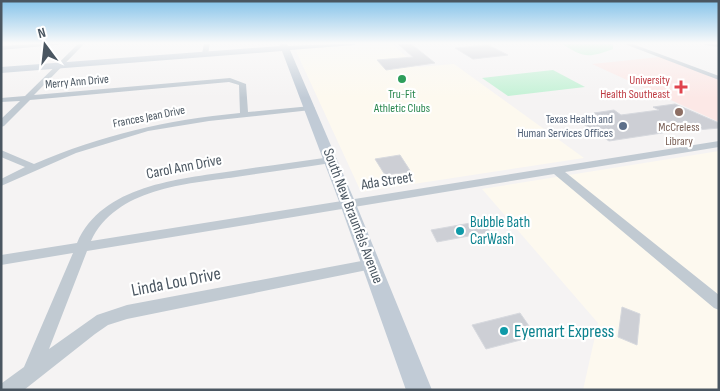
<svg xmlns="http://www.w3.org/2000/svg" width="720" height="391" font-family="'Sofia Sans Condensed',sans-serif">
<rect width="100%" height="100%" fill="#f5f3f3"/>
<g fill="#fdf9ef">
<polygon points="369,43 391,43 418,67 454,64 584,158 361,192 295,49"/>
<polygon points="719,151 719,390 583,390 598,323 482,189"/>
</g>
<polygon fill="#fce8e6" points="660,57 719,79 719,122 592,64"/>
<g fill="#c3f1d5">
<path d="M560,43h51l2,3v3c-27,10 -29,8 -53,-6z"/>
<polygon points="553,70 585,87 508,96 482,78"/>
</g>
<g fill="#cdcfd5" stroke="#d7d9de">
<polygon points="410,43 435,63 386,70 377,60 413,57 398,44"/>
<polygon points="488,45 508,55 473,59 455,48"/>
<polygon points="675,104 719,123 719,128 697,130 695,128 609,141 577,120 600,117 594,113 614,110 621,115 659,110 653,107"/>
<polygon points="400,155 411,172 385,175 375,159"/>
<polygon points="482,221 490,232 437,242 431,230"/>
<polygon points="622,307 640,314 637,345 618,337"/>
<polygon points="520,313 536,336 486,349 472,325"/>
</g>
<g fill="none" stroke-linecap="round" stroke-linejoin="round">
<g fill="#c1cad2" fill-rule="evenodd">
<polygon points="49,43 77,43 1,50 1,46"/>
<path d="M79,43h6l-51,52 196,-17 16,6 2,28 63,-6 4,2 -4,2 -102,11 -61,10 -72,22 -75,33v-7l24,-12 -24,-10v-7l33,14c68,-29 132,-44 206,-51l-1,-28 -10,-3 -199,18 -26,26 -3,1v-8l19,-18 -19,1v-4l24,-2z"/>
<polygon points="204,43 210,43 208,54 205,56 202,54"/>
<polygon points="622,43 630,43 719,76 719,80"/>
<path d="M719,141v6l-154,25 154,123v15l-5,-2 -160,-134 -467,77 -38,98 48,-34 30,-10 245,-46 5,1 2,4 -2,4 -5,1 -245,50 -19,6 -13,9 -71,56h-23l1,-7 22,-16 49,-114 -72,12v-10l76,-12c25,-58 102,-64 156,-72 32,-5 65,-9 98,-14l5,3 -5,3c-32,5 -63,9 -95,14 -50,7 -120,11 -145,64z"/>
</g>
<g fill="#c1cbd6" fill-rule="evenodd">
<polygon points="279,43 287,43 288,46 358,43 354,45 290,50 356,204 432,390 406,390 340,204 282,51 1,73 1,67 280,46"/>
<polygon points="704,43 719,43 719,47 705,45"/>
</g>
</g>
<linearGradient id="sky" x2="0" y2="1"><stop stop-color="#85c3ea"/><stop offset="0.44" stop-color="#fafafa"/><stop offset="1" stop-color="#fafafa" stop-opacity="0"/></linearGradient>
<rect width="720" height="98" fill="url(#sky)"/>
<circle fill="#2e9e5b" stroke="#fff" stroke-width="2" cx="402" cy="79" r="5"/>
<path fill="#e0444e" stroke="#fff" stroke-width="2" d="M678.5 79.5h5v5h5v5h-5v5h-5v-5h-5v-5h5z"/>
<circle fill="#8d6e63" stroke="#fff" stroke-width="2" cx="679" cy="112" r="5"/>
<circle fill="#5c6f8a" stroke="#fff" stroke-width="2" cx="623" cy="126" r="5"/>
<g fill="#0f9aa8" stroke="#fff" stroke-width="2">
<circle cx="460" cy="231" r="5"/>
<circle cx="504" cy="331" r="5"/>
</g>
<g text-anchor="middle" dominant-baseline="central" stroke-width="4.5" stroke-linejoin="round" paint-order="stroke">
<g font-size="12" fill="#be3a42" stroke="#fff" text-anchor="end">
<text x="670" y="80">University<tspan x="670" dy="14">Health Southeast</tspan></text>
</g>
<g font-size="12" fill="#4a5661" stroke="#fff">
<text transform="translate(77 82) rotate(-5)">Merry Ann Drive</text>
<text transform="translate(149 117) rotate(-11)">Frances Jean Drive</text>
</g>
<g font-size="12" fill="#27864d" stroke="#fff">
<text x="402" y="94">Tru-Fit<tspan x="402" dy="14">Athletic Clubs</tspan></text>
</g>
<g font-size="12" fill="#4e5e75" stroke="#fff" text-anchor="end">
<text x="613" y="119">Texas Health and<tspan x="613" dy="14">Human Services Offices</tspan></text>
</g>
<g font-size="12" fill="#785e54" stroke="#fff">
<text x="679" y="127">McCreless<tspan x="679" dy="14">Library</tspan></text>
</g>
<g font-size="15" fill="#4a5661" stroke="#fff">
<text transform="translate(184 167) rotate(-11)">Carol Ann Drive</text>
<text transform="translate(387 181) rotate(-9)">Ada Street</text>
<text transform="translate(353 216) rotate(69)">South New Braunfels Avenue</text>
</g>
<g font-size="15" fill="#0d838f" stroke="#fff" text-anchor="start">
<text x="470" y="222">Bubble Bath<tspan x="470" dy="17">CarWash</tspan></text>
</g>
<g font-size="18" fill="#4a5661" stroke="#fff">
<text transform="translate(176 282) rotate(-11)">Linda Lou Drive</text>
</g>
<g font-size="18" fill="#0d838f" stroke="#fff" text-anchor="start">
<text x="514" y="331">Eyemart Express</text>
</g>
</g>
<rect width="720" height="391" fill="none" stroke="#4a5661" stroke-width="5"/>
<g transform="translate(45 45) rotate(345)" stroke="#ffffff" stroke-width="4" paint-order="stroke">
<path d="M0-4L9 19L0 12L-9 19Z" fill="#4a5661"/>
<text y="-8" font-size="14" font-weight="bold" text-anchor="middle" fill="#4a5661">N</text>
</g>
</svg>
